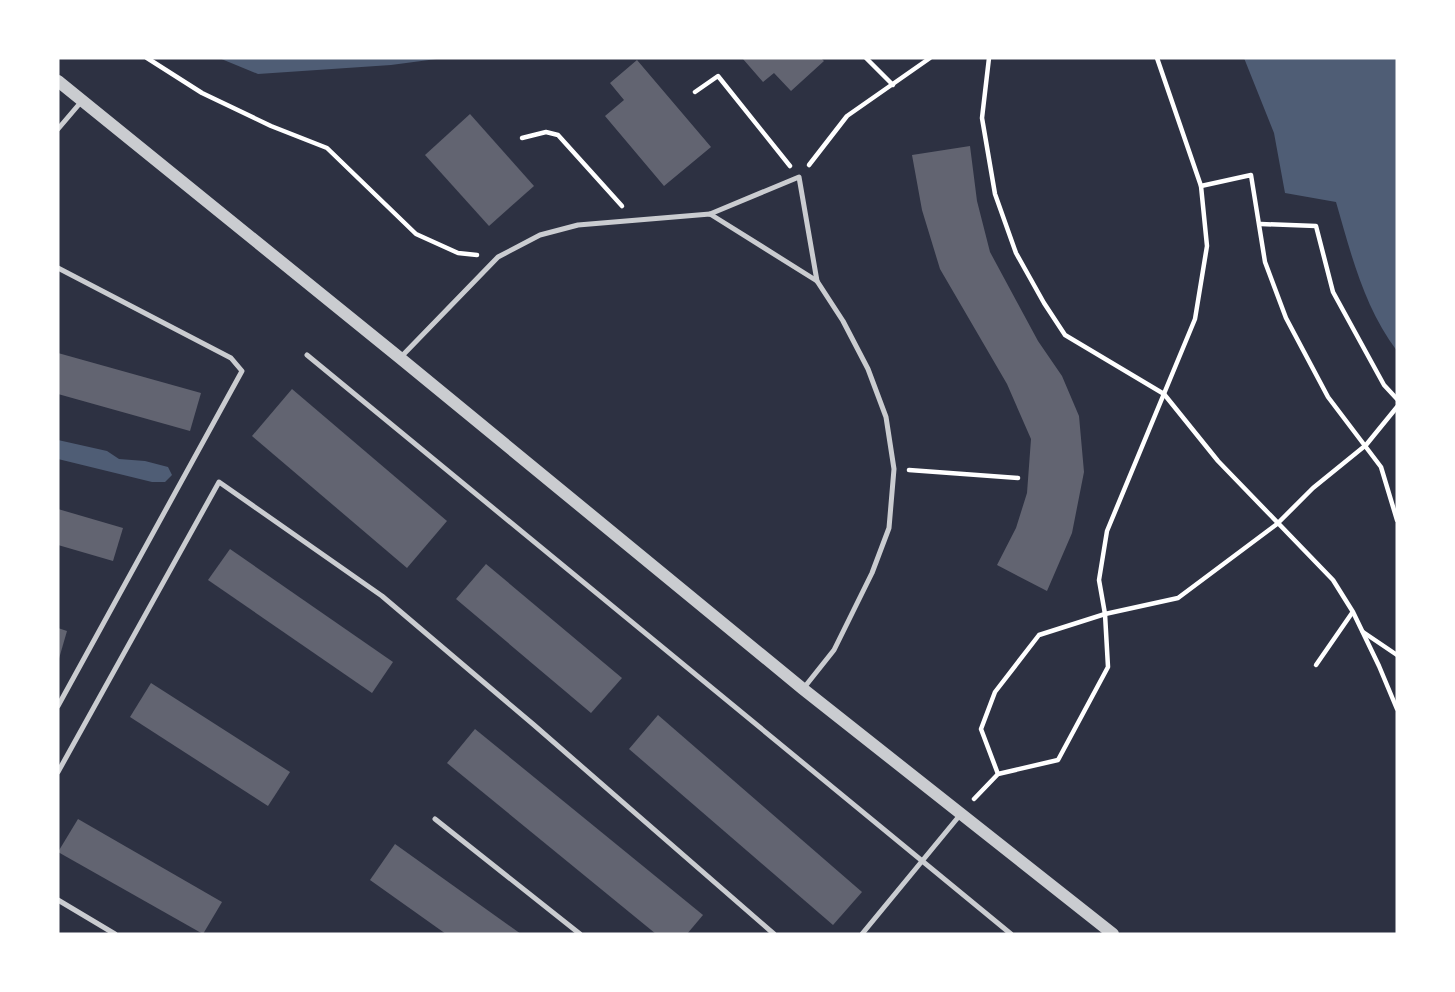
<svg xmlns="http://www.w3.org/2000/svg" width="1455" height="992" font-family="'Varela Round',sans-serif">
<rect width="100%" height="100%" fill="#2d3142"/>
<g fill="#4f5d75">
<polygon points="219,58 444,58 391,65 258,74"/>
<path d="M1244,58h153v293c-33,-44 -46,-97 -61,-149l-51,-9 -11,-60z"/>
<polygon points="58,440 107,451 119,459 145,461 168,467 172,475 165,482 152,482 58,459"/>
</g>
<g fill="#626471">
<polygon points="745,58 821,58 824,61 791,91 774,73 763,82 743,59"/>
<polygon points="637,60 711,147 664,186 605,116 624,100 610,83"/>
<polygon points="470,114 534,186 489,226 425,155"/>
<polygon points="970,146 977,201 990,252 1038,341 1062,376 1079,416 1084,472 1072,533 1047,591 997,565 1016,528 1027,493 1031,439 1007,384 940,269 922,210 912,155"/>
<polygon points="58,353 201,393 190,431 58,394"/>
<polygon points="292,389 447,521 407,568 252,436"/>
<polygon points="58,509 123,528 113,561 58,545"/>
<polygon points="230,549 393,662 372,693 208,580"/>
<polygon points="486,564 622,678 591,713 456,599"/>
<polygon points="58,628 67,631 58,662"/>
<polygon points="151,683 290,772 268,806 130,717"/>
<polygon points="658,715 862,892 833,925 629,749"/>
<polygon points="475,729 703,915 687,934 656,934 447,763"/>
<polygon points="78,819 222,902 203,934 58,852"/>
<polygon points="395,844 521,934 446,934 370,880"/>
</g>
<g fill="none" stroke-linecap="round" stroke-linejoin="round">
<g stroke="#fff" stroke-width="4.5">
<polyline points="147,58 202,93 271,126 327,148 416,234 458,253 477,255"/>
<polyline points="866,58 893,85"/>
<polyline points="989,58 982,118 995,194 1016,253 1044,303 1065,335 1164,394 1218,461 1333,580 1353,612 1379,666 1397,709"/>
<polyline points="695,92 718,76 790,166"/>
<polyline points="522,138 546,132 558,135 622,206"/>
<polyline points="809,165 847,116 930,58"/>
<polyline points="1201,186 1251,175 1265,262 1286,318 1328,397 1381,467 1397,520"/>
<polyline points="1261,224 1316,226 1333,292 1384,385 1397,399"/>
<polyline points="909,470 1018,478"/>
<polyline points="1363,632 1397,655"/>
<polyline points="1316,665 1352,613"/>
<polyline points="998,774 981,729 995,692 1039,635 1105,614 1178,598 1277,524 1313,488 1366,445 1397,407"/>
<polyline points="974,799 998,774 1058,760 1108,667 1105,614 1099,580 1107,531 1195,319 1207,246 1201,186 1157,58"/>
</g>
<g stroke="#caccd0" stroke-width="5">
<polyline points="58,129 81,102"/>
<polyline points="710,214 799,177 817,281"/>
<polyline points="58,268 231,358 242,371 58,706"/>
<polyline points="307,355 1011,934"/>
<polyline points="400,358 498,257 540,235 578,225 710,214 817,281 843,321 868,369 886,417 894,469 889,528 872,573 834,650 803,689"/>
<polyline points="58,772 219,482 382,596 534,725 774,934"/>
<polyline points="435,819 580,934"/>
<polyline points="58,900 115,934"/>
<polyline points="862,934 960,815"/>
</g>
<polyline stroke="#caccd0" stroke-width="12" points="58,81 400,358 803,689 1113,934"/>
</g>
<rect width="1455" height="992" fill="none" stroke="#ffffff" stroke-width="119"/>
</svg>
